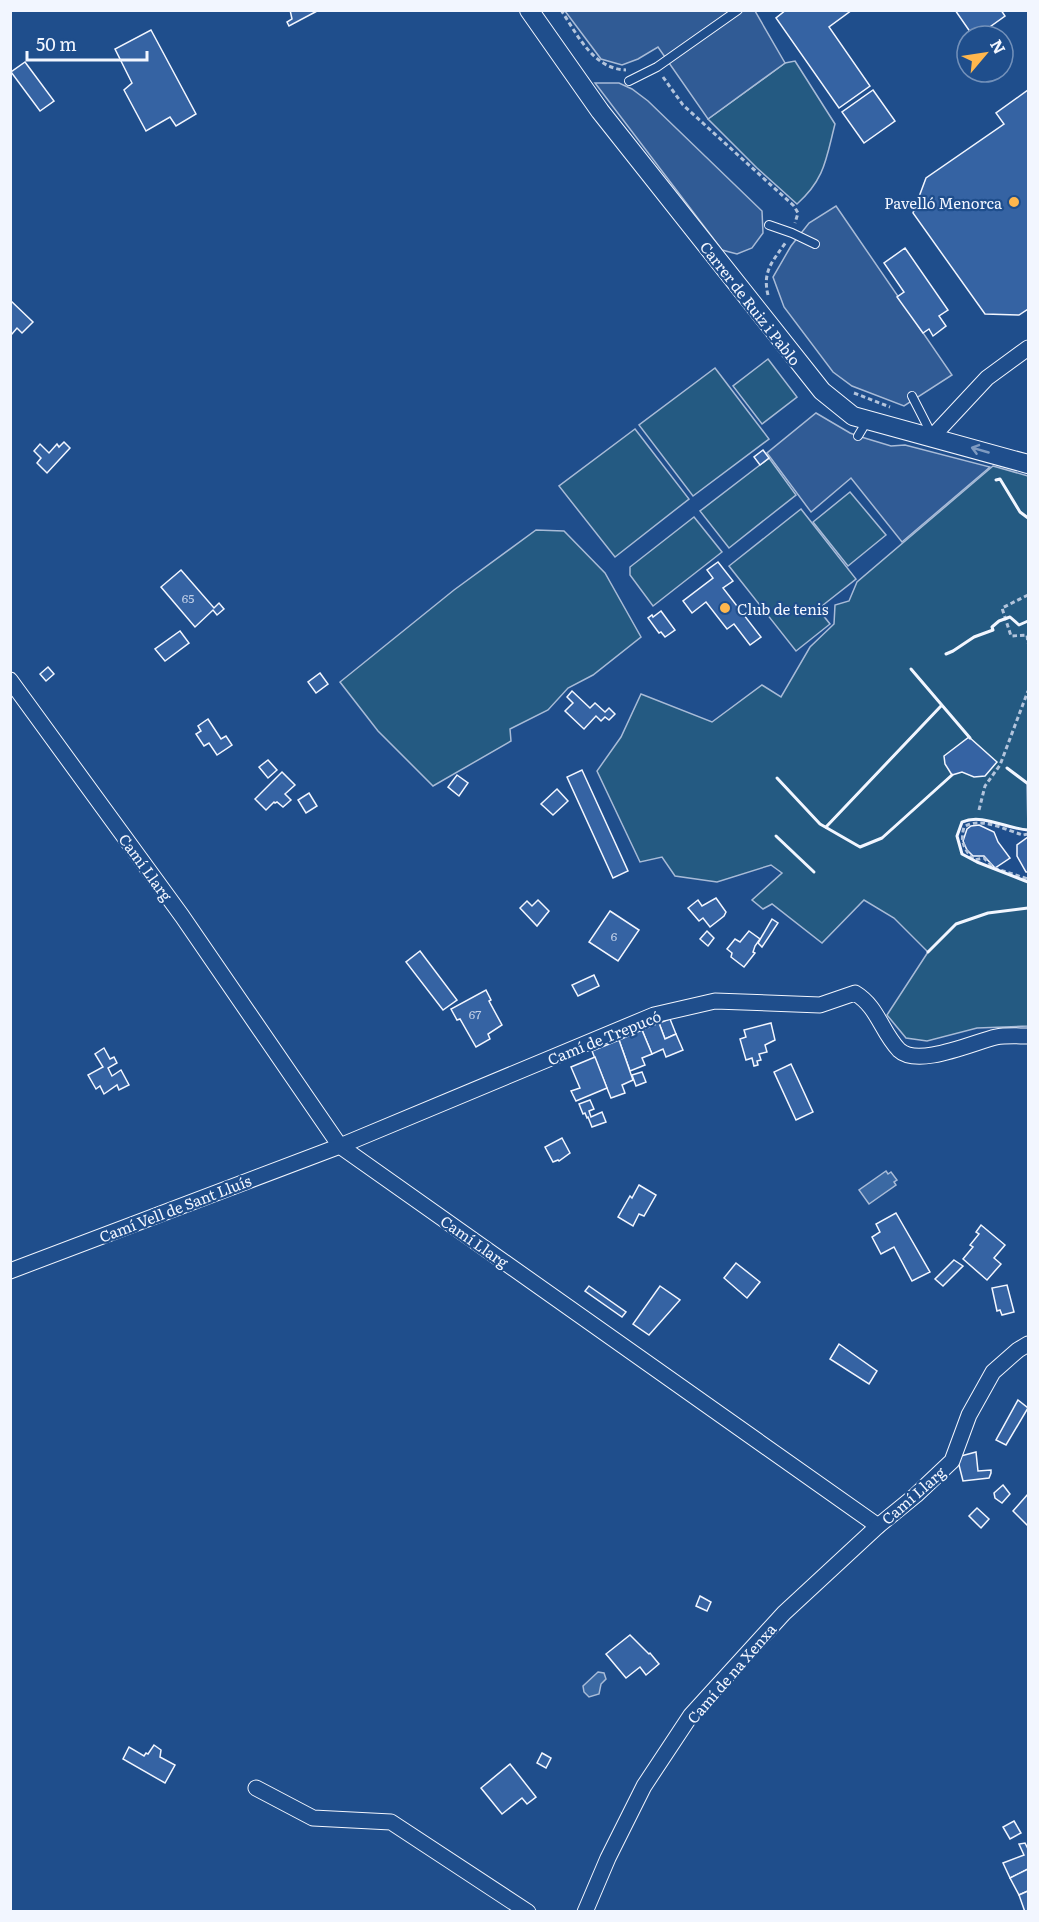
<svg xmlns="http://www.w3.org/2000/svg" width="1039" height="1922" font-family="Literata,serif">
<rect width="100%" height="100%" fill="#1f4e8c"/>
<g fill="#245a82" stroke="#a8bbd7" stroke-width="1.5">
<path d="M795,61l40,63c-9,35 -10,55 -38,80l-40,-36 -49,-49 77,-56z"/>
<polygon points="768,359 797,397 762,424 733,386"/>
<polygon points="715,368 769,439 693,496 639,425"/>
<polygon points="635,429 689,499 615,557 559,486"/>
<polygon points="769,458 796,495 729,548 700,511"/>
<path d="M993,466l35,10v307l-1,1 1,46c-21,-1 -46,-17 -66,-7l-5,13 5,18 15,8 51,20v144l-51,2 -50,13 -21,-3 -19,-23 41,-63 -34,-34 -30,-18 -42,43 -50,-39 -9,5 -11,-9 30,-27 -11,-8 -54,17 -42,-6 -13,-19 -22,5 -43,-91 24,-34 20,-43 71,28 50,-37 19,12 29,-50 24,-23 1,-19 14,-4 8,-19z"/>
<polygon points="850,492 886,535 848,566 813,522"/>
<polygon points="801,509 856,579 818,609 830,624 796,651 729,566"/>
<polygon points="694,517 722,552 653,606 630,575 630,567"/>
<polygon points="536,530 564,531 605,573 641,637 593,675 568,688 548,710 510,729 511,741 433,786 378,731 340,682 454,590"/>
</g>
<g fill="#305b95" stroke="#a8bbd7" stroke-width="1.5">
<polygon points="565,11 755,11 785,63 708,119 658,47 638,59 622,65 601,59"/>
<polygon points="595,83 619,83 632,89 648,101 762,211 763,233 752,248 737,254 722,250"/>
<polygon points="836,206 952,375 904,406 852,386 833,372 784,307 773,277 791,246 809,223"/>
<polygon points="816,413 850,433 858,436 891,446 905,445 990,467 902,542 851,478 811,512 767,453"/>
</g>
<g fill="#3b69a3" stroke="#a8bbd7" stroke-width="1.5">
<polygon points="886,1171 888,1174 891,1172 897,1180 894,1182 896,1185 869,1204 859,1190"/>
<polygon points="598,1672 604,1673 606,1679 601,1684 599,1694 589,1697 584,1692 583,1686"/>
</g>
<g fill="#3563a3" stroke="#f2f6ff" stroke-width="1.5">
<polygon points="290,10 319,10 289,26 287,22 292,19"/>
<polygon points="786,10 852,10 829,27 870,86 839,108 776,18"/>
<polygon points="955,10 1001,10 1005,16 977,36 973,36"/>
<polygon points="151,30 196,114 176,126 170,117 146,131 124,90 132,83 115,49"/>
<polygon points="25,62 54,101 40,111 11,72"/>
<polygon points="873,90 895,121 864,143 842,112"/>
<polygon points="1028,90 1028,309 1019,315 985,314 913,213 926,178 1004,124 996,113"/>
<polygon points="905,248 948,310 939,316 946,326 933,336 929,329 923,333 897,297 904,292 884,263"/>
<polygon points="10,300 33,322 22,333 17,328 12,334 10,332"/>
<polygon points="64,442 70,448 47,473 37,463 41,458 34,451 40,444 49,453 57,444 59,447"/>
<polygon points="763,450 769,458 760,465 754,457"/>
<polygon points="718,562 733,581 723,588 761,637 750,645 734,624 727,629 706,602 692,613 683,601 713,578 707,570"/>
<polygon points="181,570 214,608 219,603 224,609 217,615 213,610 195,627 161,587"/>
<polygon points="661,611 675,630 665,637 661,632 659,633 648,618 652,615 653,617"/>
<polygon points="180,631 189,643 165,661 155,649"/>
<polygon points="48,667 54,674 46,681 40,674"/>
<polygon points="320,673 328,684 316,693 308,682"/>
<polygon points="572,691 590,708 595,703 605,712 609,708 615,714 609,720 605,717 601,721 596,716 584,729 565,711 573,703 567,697"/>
<polygon points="208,719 221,739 226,736 232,745 217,755 209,743 204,746 196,734 201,731 198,726"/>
<polygon points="969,737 997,762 985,776 974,777 962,772 952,775 945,764 944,756"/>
<polygon points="268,760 277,770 268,778 259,767"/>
<polygon points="582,770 628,871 613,878 567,777"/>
<polygon points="282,772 295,785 285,794 291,800 283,807 277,802 275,803 274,802 266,810 255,799"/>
<polygon points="457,775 468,783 459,796 448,787"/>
<polygon points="557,789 568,801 553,815 541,804"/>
<polygon points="309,793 317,806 306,813 298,800"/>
<polygon points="979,825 994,832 998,842 1010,858 995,868 984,856 973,856 967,850 963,841 967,829 971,826"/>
<polygon points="1028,837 1028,872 1026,872 1017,856 1017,845"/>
<polygon points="716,898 726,912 724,916 710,927 703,918 699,921 688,908 698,900 702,906"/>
<polygon points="538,900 549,911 537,926 520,908 527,901 532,906"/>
<polygon points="610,911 639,930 618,961 589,942"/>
<polygon points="772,919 778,923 762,947 758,943"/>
<polygon points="707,931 714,938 708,946 700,939"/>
<polygon points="749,931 760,939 755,946 753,952 755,953 744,967 731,957 732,953 727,949 735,939 740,942"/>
<polygon points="420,951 457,1000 443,1010 406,962"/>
<polygon points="594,975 599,986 578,996 572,985"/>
<polygon points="486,990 491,1000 489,1001 502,1025 488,1034 490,1039 476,1047 460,1019 457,1020 451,1009"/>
<polygon points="670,1019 676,1034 665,1039 659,1023"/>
<polygon points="659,1023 665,1039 676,1034 683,1050 666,1057 663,1049 652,1054 642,1030"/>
<polygon points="771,1023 775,1040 765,1045 767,1052 759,1054 761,1060 757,1061 758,1065 754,1066 752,1058 746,1060 740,1039 746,1037 744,1030"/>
<polygon points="642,1030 652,1054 642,1058 645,1065 630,1071 619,1040"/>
<polygon points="619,1040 633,1080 622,1085 625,1093 611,1098 592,1051"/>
<polygon points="104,1048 110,1059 114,1057 117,1063 108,1068 112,1076 121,1070 129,1085 119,1090 117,1085 104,1094 100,1086 96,1089 88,1075 103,1067 95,1054"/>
<polygon points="595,1057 607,1088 576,1101 571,1091 580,1088 571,1067"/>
<polygon points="791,1064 813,1112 796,1120 774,1072"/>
<polygon points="642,1072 646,1082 636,1086 632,1075"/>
<polygon points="590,1100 594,1109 589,1111 591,1117 602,1112 606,1122 592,1127 588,1117 587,1118 585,1113 583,1114 579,1104"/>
<polygon points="562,1138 570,1153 559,1161 558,1160 553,1162 545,1147"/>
<polygon points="639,1185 656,1195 644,1216 639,1214 633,1226 618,1217 630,1196 632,1198"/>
<polygon points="896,1213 930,1272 912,1281 894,1247 881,1254 872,1237 880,1232 876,1224"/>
<polygon points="981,1225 1005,1245 994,1258 1001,1264 987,1280 963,1259 973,1247 970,1245 979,1234 976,1232"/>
<polygon points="954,1260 963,1266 943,1286 935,1279"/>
<polygon points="736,1263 760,1282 747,1298 724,1278"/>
<polygon points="1007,1285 1014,1312 1002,1315 1000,1310 997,1311 992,1288"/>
<polygon points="589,1286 626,1312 622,1317 585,1291"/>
<polygon points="660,1286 680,1300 649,1335 633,1324"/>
<polygon points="839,1344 877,1371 869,1384 830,1359"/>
<polygon points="1018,1400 1028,1408 1006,1445 996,1440"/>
<polygon points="976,1452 978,1471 991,1470 991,1473 989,1478 963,1481 957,1457"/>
<polygon points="1003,1485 1010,1494 1002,1503 995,1498 994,1493"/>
<polygon points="1028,1494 1028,1526 1013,1511"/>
<polygon points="977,1508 989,1519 981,1528 969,1516"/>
<polygon points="700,1596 711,1602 707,1611 696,1606"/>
<polygon points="630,1635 649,1654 650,1653 659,1664 646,1675 640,1667 626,1678 606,1654"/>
<polygon points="154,1745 161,1750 160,1757 175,1765 165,1783 123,1759 129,1747 144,1756 146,1753 148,1754"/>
<polygon points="542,1753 551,1758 546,1768 537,1763"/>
<polygon points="510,1764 536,1797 527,1804 522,1798 502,1814 481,1788"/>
<polygon points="1014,1821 1021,1833 1010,1839 1003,1827"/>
<polygon points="1025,1843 1028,1849 1028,1869 1010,1878 1003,1863 1024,1855 1019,1844"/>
<polygon points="1028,1869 1028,1891 1019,1895 1010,1878"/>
<polygon points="1028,1891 1028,1911 1025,1912 1019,1895"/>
</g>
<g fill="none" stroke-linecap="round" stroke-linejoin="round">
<g stroke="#f2f6ff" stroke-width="10">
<g id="service">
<polyline points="629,81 657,67 738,10"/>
<polyline points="769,225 792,233 815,244"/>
<polyline points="912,396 932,435"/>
<polyline points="858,436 867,421"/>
</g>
</g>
<g stroke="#f2f6ff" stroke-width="17">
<g id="minor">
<polyline points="932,437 987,378 1028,348"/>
<polyline points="10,680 182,916 340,1146 878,1526"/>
<path d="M10,1271l330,-125 314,-131 61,-14 105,4 35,-12c23,14 26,38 44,57 19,18 75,-8 97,-13 10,-2 22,-1 32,-1"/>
<polyline points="256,1788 313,1818 391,1822 528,1912"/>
<polyline points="585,1912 608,1858 644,1786 691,1715 784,1613 878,1526 916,1495 952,1461 969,1415 993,1372 1018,1350 1028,1344"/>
</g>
</g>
<g stroke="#f2f6ff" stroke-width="20">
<polyline id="tertiary" points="529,10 600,111 822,391 853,416 1028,464"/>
</g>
<g stroke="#b3c4dc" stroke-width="3" stroke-dasharray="4.5 3" stroke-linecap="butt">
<path d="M561,10c16,24 32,59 65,60"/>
<polyline points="663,77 683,105 794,206 798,213 795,223"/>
<path d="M768,295c-6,-24 5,-34 18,-53"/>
<polyline points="854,393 890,407"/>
<polyline points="1028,595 1002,608 1011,636 1027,635 1028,643"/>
<polyline points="979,810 985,786 1000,765 1028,691"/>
<path d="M1028,834l-5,1c-17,-5 -43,-19 -59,-8 -4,15 0,22 10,33l10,-2 10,10 34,11"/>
</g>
<use href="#service" stroke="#1f4e8c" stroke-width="8"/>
<use href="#minor" stroke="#1f4e8c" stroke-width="15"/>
<use href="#tertiary" stroke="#1f4e8c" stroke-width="18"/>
<g stroke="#f2f6ff" stroke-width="3">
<polyline points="996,480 1000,479 1020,512 1028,518"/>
<polyline points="946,654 953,651 974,637 993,630 992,627 999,621 1010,617 1019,625 1028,621"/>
<polyline points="911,669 970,738"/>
<polyline points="1007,768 1027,783"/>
<polyline points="777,778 820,824 860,847 882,838 952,775"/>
<polyline points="826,827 941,706"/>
<path d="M1028,830c-21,-1 -46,-17 -66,-8l-5,14 5,18 15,8 51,20"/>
<polyline points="776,836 814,872"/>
<polyline points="928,952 956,924 988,913 1028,908"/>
</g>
</g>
<defs><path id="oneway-shaft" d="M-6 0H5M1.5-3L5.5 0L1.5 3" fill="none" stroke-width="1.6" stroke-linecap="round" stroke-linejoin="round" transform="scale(1.5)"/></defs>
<use stroke="#7e9ac0" href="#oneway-shaft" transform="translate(980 450) rotate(-164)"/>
<g fill="#ffb74d" stroke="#1f4e8c" stroke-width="2">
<circle cx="1014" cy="202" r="6"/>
<circle cx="725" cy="608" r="6"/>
</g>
<g text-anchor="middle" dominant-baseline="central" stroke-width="4.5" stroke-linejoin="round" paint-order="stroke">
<g font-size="12" fill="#c3d1e8">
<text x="188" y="598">65</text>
<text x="614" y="936">6</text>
<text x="475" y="1014">67</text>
</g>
<g font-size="15" fill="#f2f6ff" stroke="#1f4e8c" text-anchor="end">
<text x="1002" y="202">Pavelló Menorca</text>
<text x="737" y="608" text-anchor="start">Club de tenis</text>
</g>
<g font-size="15" fill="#f2f6ff" stroke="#1f4e8c">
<text transform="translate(751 303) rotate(52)">Carrer de Ruiz i Pablo</text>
<text transform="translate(146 867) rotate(54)">Camí Llarg</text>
<text transform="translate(604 1037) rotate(-22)">Camí de Trepucó</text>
<text transform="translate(175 1208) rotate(-21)">Camí Vell de Sant Lluís</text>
<text transform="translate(475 1241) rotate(35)">Camí Llarg</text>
<text transform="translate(913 1495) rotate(-41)">Camí Llarg</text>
<text transform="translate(731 1673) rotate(-49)">Camí de na Xenxa</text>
</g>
</g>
<rect width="1039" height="1922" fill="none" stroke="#f2f6ff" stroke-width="24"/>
<g transform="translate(985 54) rotate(61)"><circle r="28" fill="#1f4e8c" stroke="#7391ba" stroke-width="1.5"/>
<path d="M0-4.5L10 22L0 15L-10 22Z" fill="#ffb74d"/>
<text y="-9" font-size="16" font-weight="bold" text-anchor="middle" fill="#f2f6ff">N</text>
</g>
<path d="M27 51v9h120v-9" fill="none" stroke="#f2f6ff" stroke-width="3"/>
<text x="36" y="51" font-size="18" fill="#f2f6ff" stroke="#1f4e8c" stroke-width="4.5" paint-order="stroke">50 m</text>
</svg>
